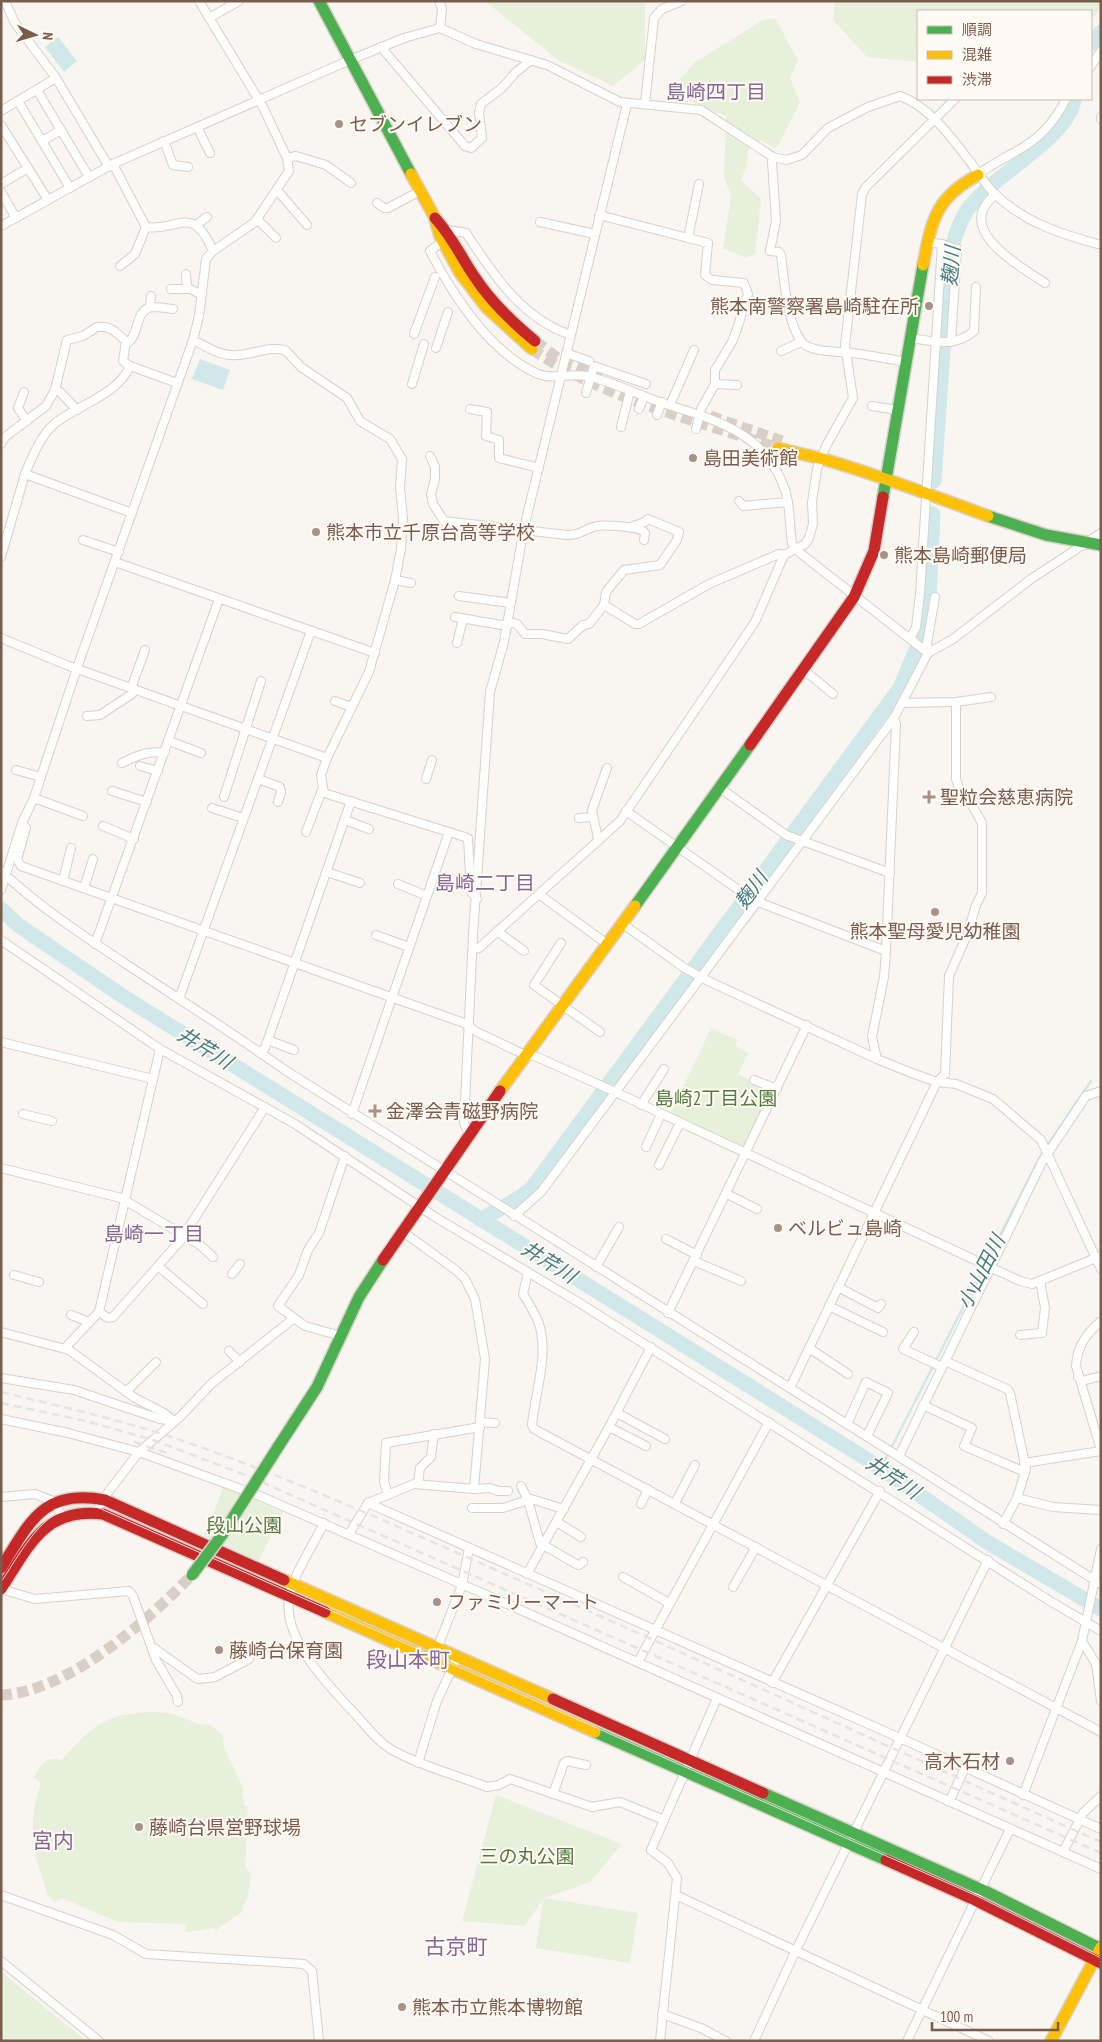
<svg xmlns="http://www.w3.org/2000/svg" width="1102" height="2042" font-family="'PT Sans Narrow','Noto Sans JP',sans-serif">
<rect width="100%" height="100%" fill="#f9f5f0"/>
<g fill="#e7f0db">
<polygon points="485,1 645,1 645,60 613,86 558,60"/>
<polygon points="835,1 1101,1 1101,9 1091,20 1091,11 918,11 918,62 867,57 833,20"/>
<polygon points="775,18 798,60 790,78 800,103 779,144 775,148 761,140 748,150 747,165 741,180 761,199 755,253 746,258 723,248 731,196 724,177 726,116 678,96 678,82 694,63 763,20"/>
<polygon points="711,1028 737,1040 735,1046 748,1053 738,1074 773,1091 746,1149 671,1113"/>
<polygon points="224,1486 283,1512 258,1562 204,1536"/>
<path d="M151,1712l19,1 29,11 12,1 12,11 1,12 20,42 -2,2 3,14h3l-3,61 6,7 -3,23 -6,11 1,3 -27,19 -2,-2 -26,4h-3l1,-8 -68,-2 -56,-24 -7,4c-12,-10 -7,-10 -12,-22 -12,-32 -14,-64 -2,-97l-7,-5c7,-13 11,-22 28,-18 13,-16 33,-37 54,-43 11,-4 24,-4 35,-5z"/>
<polygon points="496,1795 622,1844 590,1882 544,1898 638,1913 630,1963 536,1948 543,1900 524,1926 462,1921"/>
<polygon points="1,1971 11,1980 86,2041 1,2041"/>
</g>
<g fill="#d0e8ea">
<polygon points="58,37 77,61 64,72 45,47"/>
<polygon points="200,359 230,370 223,390 192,379"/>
</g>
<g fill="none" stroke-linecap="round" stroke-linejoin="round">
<g stroke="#d0e8ea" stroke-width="2.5">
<polyline points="1047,1146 1091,1081"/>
<polyline points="881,1468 1043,1151"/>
</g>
<g stroke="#d0e8ea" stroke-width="15">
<polyline points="1091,44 1101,32"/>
<path d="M934,481l15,-218c3,-19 7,-34 17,-51 23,-36 103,-73 108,-113"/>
<polyline points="1,909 18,925 124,997 881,1468 987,1542 1101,1609"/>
<path d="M481,1220c17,-12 36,-18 51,-32l368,-500 21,-50 8,-42 4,-82"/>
</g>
<g stroke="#d9cfc7" stroke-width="11" stroke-dasharray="11 5.5" stroke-linecap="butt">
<polyline points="535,341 559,359 601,377"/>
<path d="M532,349c66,47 168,73 246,99"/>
<polyline points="710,416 782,441"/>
<path d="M1,1695c67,-3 146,-74 191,-120"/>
</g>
<g stroke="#d7d1cb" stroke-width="10">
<g id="street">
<polyline points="5,1 15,23 56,78 109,167"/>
<polyline points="439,1 442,9 440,28"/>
<polyline points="209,18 239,1"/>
<polyline points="381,47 465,146 471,148 482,138 479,113 481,104 502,88 515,73 531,60"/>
<polyline points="1091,66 1101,51"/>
<polyline points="37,90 89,177"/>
<polyline points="18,101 70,188"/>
<polyline points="645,104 654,18 662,9 682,1"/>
<polyline points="1,111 56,78"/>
<polyline points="1101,117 1101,119"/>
<polyline points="1,125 48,200"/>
<polyline points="197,127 210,153"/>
<polyline points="42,141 61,130"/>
<polyline points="164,141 173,165 188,167"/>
<path d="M773,157l-1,5 4,59 -6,30 9,1 2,3c3,24 6,67 20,86 8,12 39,10 51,12 18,2 36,6 54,9"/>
<polyline points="287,158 296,156 326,165 351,183"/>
<path d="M113,164l33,63c32,5 46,-25 67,24"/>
<path d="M978,175c14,-12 32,-19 47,-29 18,-11 32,-29 41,-47"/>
<polyline points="1,184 28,168"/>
<polyline points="277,190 307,225"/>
<polyline points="1,192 16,218"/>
<path d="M995,195c-43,34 26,72 50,88"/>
<polyline points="377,203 384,208 388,208 420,191"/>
<polyline points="599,215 688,238 699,184"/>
<polyline points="257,219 276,238"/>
<polyline points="540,222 595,234"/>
<polyline points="196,225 207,217"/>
<path d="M1,226l112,-62 237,-104 54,-22 36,-10 36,16 71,21 73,37 81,8 72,47 13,3 16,-5 26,-27 40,-21 32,-11c31,11 55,46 74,71 7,9 12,19 21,27 30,29 66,40 106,51"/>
<path d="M448,230l18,3c27,41 56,86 105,102"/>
<polyline points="688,238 708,243 705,275 712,280 744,283 748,294 737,329 732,342 715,370 715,384 701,409 696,429"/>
<path d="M443,241l-13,10c24,46 59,101 108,123 15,6 33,-1 49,2 26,6 52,19 78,28 51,16 101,29 120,86 6,17 4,35 7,53l3,6 133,104"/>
<polyline points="942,244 957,249 951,342"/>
<polyline points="120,266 135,254 146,227"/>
<polyline points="186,274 187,289"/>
<polyline points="171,289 190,289 202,295"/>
<polyline points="150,307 151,296"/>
<polyline points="414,334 435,277"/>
<path d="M909,338c24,3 46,10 65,-7l2,-44"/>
<path d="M193,340c15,7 27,17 45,15 17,-1 30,-9 47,-5l16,17 46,31 13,23 30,18 12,20 -2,28 3,31 -2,31 -6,31 -26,92 -42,86 -6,17 3,18 144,45 3,54 6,7"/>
<path d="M127,343c13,-7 7,-33 25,-36 6,0 14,1 21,2"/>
<polyline points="436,348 448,312"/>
<polyline points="781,351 801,342"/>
<polyline points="566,353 589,361"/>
<polyline points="412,384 424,344"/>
<polyline points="715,384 737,385"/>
<polyline points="55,390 60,392 77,410"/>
<polyline points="24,392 18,408 27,421"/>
<polyline points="586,393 594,366 646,384"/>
<polyline points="670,405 694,350"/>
<polyline points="872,406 898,410"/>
<polyline points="470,409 487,412 486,436 499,440 499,458 539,468"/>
<polyline points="639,409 644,396"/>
<polyline points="657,415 662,402"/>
<polyline points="621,427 630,391"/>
<polyline points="1,444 5,437 46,406 55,390 67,340 83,336 97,327 106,327 113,330 126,341 123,361 130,366"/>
<path d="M430,456l5,11v12l-4,15 2,10 11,17 123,14c16,0 18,-7 30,-9 8,-1 44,0 48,7l-1,7"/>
<path d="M25,474c7,-17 15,-37 29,-50 23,-19 64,-29 76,-58l47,17"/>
<polyline points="739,501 743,506 788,502"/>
<polyline points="83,540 119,552"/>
<polyline points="1,557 25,474 132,513"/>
<polyline points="115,562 375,653"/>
<polyline points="395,580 411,583"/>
<polyline points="459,596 511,603"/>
<polyline points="604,605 606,592 624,570 660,565 677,540 679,532 648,519 645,522 633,526"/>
<polyline points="455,617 501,625 513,623 517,624 525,634 542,634 568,639 583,625 589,624 604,605 635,624 639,624 709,584 779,554 784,555"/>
<polyline points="1,638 69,666 327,758"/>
<polyline points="910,639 916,627 920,594 942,244 927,242"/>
<polyline points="457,643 463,619"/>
<polyline points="928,653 927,644 935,597"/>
<polyline points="804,670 833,694"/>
<polyline points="335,701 352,707"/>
<polyline points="902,703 956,702 991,697"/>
<polyline points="87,716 100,715 132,694 133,683 145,650"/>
<polyline points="169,741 201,753"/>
<path d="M122,763c18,-9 24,-11 43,-11"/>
<polyline points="140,766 158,771"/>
<polyline points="16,770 41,777"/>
<polyline points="258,779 280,787 281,792 278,802"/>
<polyline points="426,779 432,760"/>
<polyline points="720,788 786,835 890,873"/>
<polyline points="112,791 147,802"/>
<polyline points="224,797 261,681"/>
<polyline points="34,798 83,816"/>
<polyline points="212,808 243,818"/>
<polyline points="626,811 753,900 886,951"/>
<polyline points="579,818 592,817"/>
<polyline points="345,820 369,829"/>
<polyline points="22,823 26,828 17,859 21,866 464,1023 477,1032 521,1053 537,1057 611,1090 1020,1281 1032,1284 1101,1256"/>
<polyline points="103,826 134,839"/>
<polyline points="306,832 322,790"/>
<polyline points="598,839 592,810 607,768"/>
<path d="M1,871c37,35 80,63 122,91 56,37 111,72 165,110l813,512"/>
<polyline points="327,872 360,883"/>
<polyline points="63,881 71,848"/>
<polyline points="398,884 427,896"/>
<polyline points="84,888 93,859"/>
<polyline points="1,890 22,823 34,798 77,668 193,340 199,316 206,259 213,251 255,222 289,171 287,158 263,107 199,1"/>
<polyline points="540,895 607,944"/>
<polyline points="623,924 683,967 706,980 877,1059 909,1072 937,1082 956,1084 993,1099 1041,1140 1101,1269"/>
<polyline points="497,931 524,951"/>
<polyline points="376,935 409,947"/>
<polyline points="1,940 160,1049 295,1124 435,1217 578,1302 1050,1601 1101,1631"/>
<polyline points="561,943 534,985 600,1032"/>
<polyline points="95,944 219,599"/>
<polyline points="474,949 479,948 620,821 755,622 784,555 805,544 809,538 813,524 812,502 817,469 826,446 853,398 845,345 862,194 866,187 955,99"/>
<polyline points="179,999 311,631"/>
<polyline points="268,1040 294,1050"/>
<polyline points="1,1042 153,1079"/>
<polyline points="260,1053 265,1048 351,801"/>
<polyline points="877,1059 872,1037 884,977 886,951 896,724 894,718"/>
<polyline points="754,1080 777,1089"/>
<polyline points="641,1105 664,1069"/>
<polyline points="23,1114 52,1121"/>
<polyline points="352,1114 449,832"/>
<polyline points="469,1134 464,1123 473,935 490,692 504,642 524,528 627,104"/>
<polyline points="646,1147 661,1114"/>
<polyline points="659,1165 680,1123"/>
<polyline points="1,1168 121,1198 200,1245 213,1257"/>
<polyline points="727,1194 757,1209"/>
<polyline points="514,1216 541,1192 894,718 928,653 953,639 1031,579 1101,533"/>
<polyline points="402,1231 457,1271 465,1279 475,1299 485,1359 474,1489"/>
<polyline points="666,1239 697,1255"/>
<polyline points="694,1261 741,1281"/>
<polyline points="159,1267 203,1304"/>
<polyline points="596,1267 619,1227"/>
<path d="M528,1272l-5,22c5,8 11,18 15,27 12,32 -3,71 -6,104l2,4 567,303"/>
<polyline points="232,1274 240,1264"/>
<polyline points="14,1275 39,1282"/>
<polyline points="838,1287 878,1308 881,1304"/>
<polyline points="829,1306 883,1332"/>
<polyline points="99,1312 108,1318 113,1317 181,1240 265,1107"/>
<polyline points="668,1313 807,1025"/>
<polyline points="71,1315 89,1322"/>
<path d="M1101,1321c-14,12 -24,25 -25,45l25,84"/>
<polyline points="1,1332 69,1350 135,1398 164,1413 174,1421"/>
<polyline points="914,1332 903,1349 942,1367"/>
<polyline points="1020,1335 1042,1333 1045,1308 1040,1281"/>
<polyline points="341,1336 305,1326 278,1306 299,1275 308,1250 319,1233 345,1156"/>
<polyline points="65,1348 99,1312 160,1049"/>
<polyline points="809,1348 848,1374"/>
<polyline points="229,1351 240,1362"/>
<polyline points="945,1361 1007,1389 1010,1393 1026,1469 1017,1498 1003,1524"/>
<polyline points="1078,1377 1082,1381 1101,1376"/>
<polyline points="1,1378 74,1390 160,1419 174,1421"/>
<polyline points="790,1388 937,1082 945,1074 949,976 967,935 976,905 982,893 982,823 972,805 959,788 956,779 956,702"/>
<polyline points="126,1392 156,1362"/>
<polyline points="923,1405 972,1428 964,1446 1025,1472"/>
<polyline points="617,1413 665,1439"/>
<polyline points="1,1419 68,1433 139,1452 260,1496 498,1600 1101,1869"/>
<polyline points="480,1422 495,1423"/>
<polyline points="847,1424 866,1382 888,1393 867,1436"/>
<polyline points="609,1427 646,1446"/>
<polyline points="899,1456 1042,1162 1086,1096 1101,1091"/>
<polyline points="1024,1463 1101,1451"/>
<polyline points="418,1484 420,1468 431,1457 434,1434"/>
<polyline points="521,1486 528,1500 540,1543 576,1564 579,1565 583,1562"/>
<polyline points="388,1494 384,1482 386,1443 480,1427"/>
<polyline points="1,1497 35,1494 53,1501 62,1516"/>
<polyline points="1017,1498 1053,1507 1101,1510"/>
<polyline points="368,1503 900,1738 1101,1829"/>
<polyline points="675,1503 695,1465"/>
<polyline points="641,1504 648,1489"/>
<polyline points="472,1508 503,1508 531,1499 564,1509"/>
<polyline points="96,1513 109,1491 139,1452 180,1417 211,1384 293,1319"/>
<polyline points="557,1522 581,1537"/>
<path d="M324,1523c-10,21 -32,53 -35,76 -6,41 41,88 67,116 11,12 23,28 38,36 29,16 63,24 93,36l12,-2 11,-6 82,28 28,-5 44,18"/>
<polyline points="349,1534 368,1503 414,1484 474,1489 490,1488 498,1491 508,1491"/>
<polyline points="527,1574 609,1427 651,1347"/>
<polyline points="623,1577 669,1603"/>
<polyline points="733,1587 756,1547"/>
<polyline points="1,1589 35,1599 129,1591 133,1596 156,1660 177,1696 178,1702"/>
<polyline points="1082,1641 1096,1664 1101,1701"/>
<polyline points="151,1646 196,1678"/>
<polyline points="437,1649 462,1585 469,1548"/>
<polyline points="638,1662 769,1422"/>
<polyline points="199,1679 215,1677 249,1659"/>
<polyline points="772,1683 880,1491"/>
<polyline points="418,1763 437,1701 457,1658"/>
<polyline points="553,1794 564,1763 567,1761 586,1765"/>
<polyline points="1023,1795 1082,1641 1101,1549"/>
<polyline points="949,1802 965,1768"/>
<polyline points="1063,1852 1083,1813 1101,1796"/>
<polyline points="1,1895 113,1935 146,1954 304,1964 312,1971 319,2041"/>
<polyline points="676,1895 989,2041"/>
<polyline points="1,1961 99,2041"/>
<polyline points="662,2014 701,2028 726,2041"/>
<polyline points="660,2041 677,1878 668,1863 651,1850 717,1698"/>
<polyline points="754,2041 796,1950 988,1560"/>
<polyline points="907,2041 1010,1829"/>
</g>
</g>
<g stroke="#d9d2cb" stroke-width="14">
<g id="fast">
<polyline points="319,1 411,174"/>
<polyline points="883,497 923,265"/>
<polyline points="988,516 1046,535 1101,545"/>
<polyline points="635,906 750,745"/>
<polyline points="278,1447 317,1387 359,1297 383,1260"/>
<polyline points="595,1732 886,1860"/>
<polyline points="763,1793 987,1892 1101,1949"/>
</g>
</g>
<g stroke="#d9d2cb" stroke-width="14">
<g id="slow">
<polyline points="411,174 434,216 440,236 460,273 486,307 532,349"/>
<path d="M923,265c9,-45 12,-67 55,-90"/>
<path d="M778,448c15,5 31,7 45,11 56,16 110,37 165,57"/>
<polyline points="500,1091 635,906"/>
<polyline points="284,1580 553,1699"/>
<polyline points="325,1612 595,1732"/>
<polyline points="1051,2041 1101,1947"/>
</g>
</g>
<g stroke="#d9d2cb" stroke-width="14">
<g id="jam">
<path d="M435,218c16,17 26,39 39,58 16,25 38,46 61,65"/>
<polyline points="750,745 854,597 874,551 883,497"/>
<polyline points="383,1260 500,1091"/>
<path d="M1,1568c29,-46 42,-80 104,-68l179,80"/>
<path d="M1,1589c28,-43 43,-82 102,-75l222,98"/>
<polyline points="553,1699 763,1793"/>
<polyline points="886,1860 975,1900 1101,1963"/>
</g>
</g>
<use href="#street" stroke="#fefefd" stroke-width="8"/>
<use href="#fast" stroke="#4caf50" stroke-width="11"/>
<use href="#slow" stroke="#ffc107" stroke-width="11"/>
<use href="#jam" stroke="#c62828" stroke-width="11"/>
<path stroke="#e6e3e7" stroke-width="1" d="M1,1582c24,-35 47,-87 98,-74l878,388 124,62"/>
<g stroke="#e6e3e7" stroke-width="2.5" stroke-dasharray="8 5" stroke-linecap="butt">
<path d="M1,1392c62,15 125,29 185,50 115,40 226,91 337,140 193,85 385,174 578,260"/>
<polyline points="1,1403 86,1421 153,1440 248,1476 1101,1853"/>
<polyline points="134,1442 170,1454"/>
</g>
<g stroke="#d9d2cb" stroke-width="14" stroke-linecap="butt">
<polyline id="fast-bridge" points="192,1575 222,1535 278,1447"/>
</g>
<use href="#fast-bridge" stroke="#4caf50" stroke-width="11"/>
</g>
<g fill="#a69286" stroke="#fffaf3" stroke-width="2">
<circle cx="339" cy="124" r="5"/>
<circle cx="929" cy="306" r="5"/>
<circle cx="693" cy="458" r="5"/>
<circle cx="316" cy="532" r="5"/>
<circle cx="884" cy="555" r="5"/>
<path d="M926.5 789.5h5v5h5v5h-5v5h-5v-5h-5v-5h5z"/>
<circle cx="935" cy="912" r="5"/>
<path d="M372.5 1103.5h5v5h5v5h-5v5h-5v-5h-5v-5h5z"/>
<circle cx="778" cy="1228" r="5"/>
<circle cx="437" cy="1602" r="5"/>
<circle cx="219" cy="1650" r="5"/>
<circle cx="1010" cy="1761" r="5"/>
<circle cx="139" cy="1827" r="5"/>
<circle cx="402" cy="2007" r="5"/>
</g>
<g text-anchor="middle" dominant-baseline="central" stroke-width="4" stroke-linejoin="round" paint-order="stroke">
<g font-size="19" fill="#7a5c4d" stroke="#fffaf3" text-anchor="start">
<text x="349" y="124">セブンイレブン</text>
<text x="919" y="306" text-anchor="end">熊本南警察署島崎駐在所</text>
<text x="703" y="458">島田美術館</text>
<text x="326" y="532">熊本市立千原台高等学校</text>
<text x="894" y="555">熊本島崎郵便局</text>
<text x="940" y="797">聖粒会慈恵病院</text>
<text x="935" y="931" text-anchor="middle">熊本聖母愛児幼稚園</text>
<text x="386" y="1111">金澤会青磁野病院</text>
<text x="788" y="1228">ベルビュ島崎</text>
<text x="447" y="1602">ファミリーマート</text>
<text x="229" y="1650">藤崎台保育園</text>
<text x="1000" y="1761" text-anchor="end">高木石材</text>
<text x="149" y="1827">藤崎台県営野球場</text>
<text x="412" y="2007">熊本市立熊本博物館</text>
</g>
<g font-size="19" fill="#537a41" stroke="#fffaf3">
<text x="716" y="1098">島崎2丁目公園</text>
<text x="244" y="1525">段山公園</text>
<text x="527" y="1856">三の丸公園</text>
</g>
<g font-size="20" fill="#846695" stroke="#fffaf3">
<text x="716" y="92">島崎四丁目</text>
<text x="485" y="883">島崎二丁目</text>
<text x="154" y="1234">島崎一丁目</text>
</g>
<g font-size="20" font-style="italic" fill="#437c86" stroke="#fffaf3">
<text transform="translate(951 266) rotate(-85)">麹川</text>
<text transform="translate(751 890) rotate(-54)">麹川</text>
<text transform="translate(205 1048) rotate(32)">井芹川</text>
<text transform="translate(549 1262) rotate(32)">井芹川</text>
<text transform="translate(981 1272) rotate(-63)">小山田川</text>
<text transform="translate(893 1477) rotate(34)">井芹川</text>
</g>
<g font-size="21" fill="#846695" stroke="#fffaf3">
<text x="408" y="1659">段山本町</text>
<text x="53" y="1840">宮内</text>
<text x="456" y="1946">古京町</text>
</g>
</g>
<rect width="1102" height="2042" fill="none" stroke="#7a5c4d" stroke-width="5"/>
<rect x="917" y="10" width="175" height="90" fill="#fffaf3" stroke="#cabbb1"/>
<rect x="927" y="26" width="25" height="8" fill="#4caf50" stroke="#cabbb1"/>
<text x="962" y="35" font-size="15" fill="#7a5c4d">順調</text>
<rect x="927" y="51" width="25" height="8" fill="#ffc107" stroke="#cabbb1"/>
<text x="962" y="60" font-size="15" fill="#7a5c4d">混雑</text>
<rect x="927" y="76" width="25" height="8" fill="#c62828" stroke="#cabbb1"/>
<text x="962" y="85" font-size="15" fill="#7a5c4d">渋滞</text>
<g transform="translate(35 35) rotate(95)" stroke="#fffaf3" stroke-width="4" paint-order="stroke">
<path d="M0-4L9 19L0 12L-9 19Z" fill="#7a5c4d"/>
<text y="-8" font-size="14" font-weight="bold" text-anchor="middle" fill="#7a5c4d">N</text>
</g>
<path d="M932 2022v8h126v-8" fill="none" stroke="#7a5c4d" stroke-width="2.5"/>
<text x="940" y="2022" font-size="15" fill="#7a5c4d" stroke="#fffaf3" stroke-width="4" paint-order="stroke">100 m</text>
</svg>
